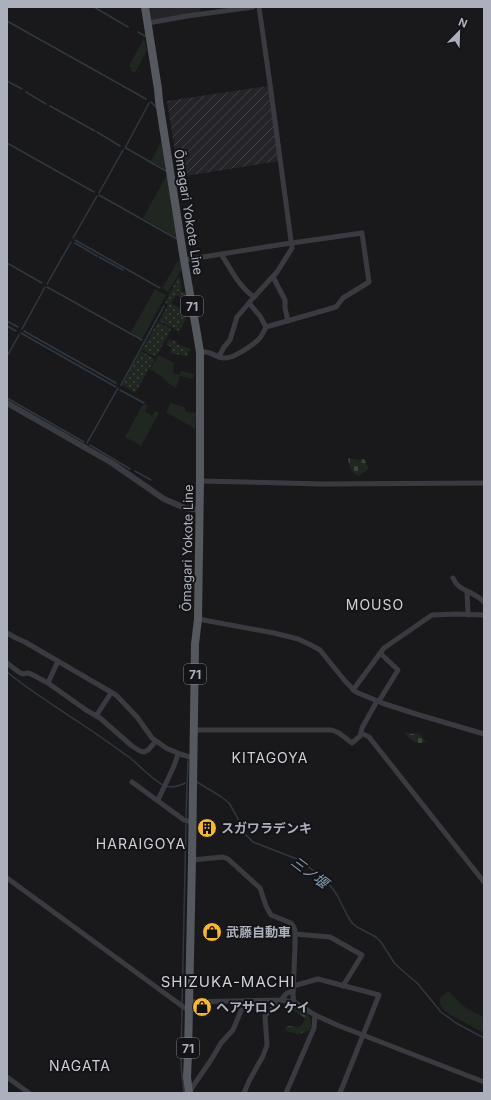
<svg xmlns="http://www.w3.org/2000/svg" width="491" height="1100" font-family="Inter,'Noto Sans JP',sans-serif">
<defs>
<pattern id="industrial-furrows" width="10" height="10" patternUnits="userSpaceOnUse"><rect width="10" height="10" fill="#252529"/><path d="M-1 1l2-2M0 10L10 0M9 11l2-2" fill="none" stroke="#424246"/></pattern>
<pattern id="forest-firs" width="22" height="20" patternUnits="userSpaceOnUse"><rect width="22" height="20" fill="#1f2720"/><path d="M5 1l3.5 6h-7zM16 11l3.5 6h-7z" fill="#3d443e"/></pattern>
<pattern id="cemetery-stones" width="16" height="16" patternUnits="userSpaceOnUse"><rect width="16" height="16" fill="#1f2720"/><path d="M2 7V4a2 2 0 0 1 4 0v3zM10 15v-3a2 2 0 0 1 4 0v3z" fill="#3d443e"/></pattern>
<pattern id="garden-dots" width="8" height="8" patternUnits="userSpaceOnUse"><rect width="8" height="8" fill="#1f2720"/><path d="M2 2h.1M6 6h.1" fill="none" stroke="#3d443e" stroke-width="1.8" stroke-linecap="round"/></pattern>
</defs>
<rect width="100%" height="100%" fill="#19191c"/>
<polygon fill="#252529" points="149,7 200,7 201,13 151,20"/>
<polygon fill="url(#industrial-furrows)" points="268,86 279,161 179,177 167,101"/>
<g fill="#1f2720">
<polygon points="144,38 147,50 135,73 130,70 131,68 129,66"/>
<polygon points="161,142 166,170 151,161"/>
<polygon points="167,175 177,236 176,237 143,218"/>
<polygon points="179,259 182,269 168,292 162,288"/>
<polygon points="155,289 166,295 142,339 131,332"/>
<polygon points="159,355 174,363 173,373 180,375 181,371 194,374 193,379 180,376 176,388 164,380 164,378 150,369"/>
<polygon points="171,403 185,407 185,411 196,413 195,429 166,412"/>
<polygon points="143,404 148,406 145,411 152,416 155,411 159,413 141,446 125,437"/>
<path d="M449,991c12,15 18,18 35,26v16l-31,-17c-6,-3 -17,-11 -12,-19 2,-2 6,-5 8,-6z"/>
</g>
<path fill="url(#forest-firs)" d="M289,1003c13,5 27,11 20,28l-11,3 -12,-3 -1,-2 2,-3 11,1 4,-2 3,-6c-5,-7 -14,-7 -18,-14z"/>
<g fill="url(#cemetery-stones)">
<path d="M348,458l10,2 6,-1 5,10 -11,7c-7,-5 -9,-10 -10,-18z"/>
<path d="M405,732l7,2 7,-1 7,9c-9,3 -18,-2 -21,-10z"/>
</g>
<g fill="url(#garden-dots)">
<polygon points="178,277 180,278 182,292 186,292 187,301 176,295 171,303 184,311 186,319 179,331 159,321 168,305 165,303"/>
<polygon points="158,322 171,329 156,357 142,350"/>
<polygon points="169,339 177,342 177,344 190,349 187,357 178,354 178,355 170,353 172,347 166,345"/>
<polygon points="141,351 155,359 135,393 122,385"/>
</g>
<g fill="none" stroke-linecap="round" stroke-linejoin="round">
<g stroke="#2f3840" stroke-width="1.5">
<polyline points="94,7 128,27"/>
<polyline points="7,21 146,99"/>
<polyline points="138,32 145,36 146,36 146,35"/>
<polyline points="7,81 22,89"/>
<polyline points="26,92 46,104"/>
<polyline points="151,102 157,108"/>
<polyline points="50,106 95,131"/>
<polyline points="97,132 120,146"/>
<polyline points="7,143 94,192"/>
<polyline points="125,148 149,103"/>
<polyline points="126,148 166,171"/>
<polyline points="99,193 123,150"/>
<polyline points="99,195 177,239"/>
<polyline points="73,238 97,196"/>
<polyline points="75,240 160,288"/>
<polyline points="75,243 97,256"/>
<polyline points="99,257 123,270"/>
<polyline points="7,263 42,283"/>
<polyline points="47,284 71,242"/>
<polyline points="47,287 142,340"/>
<polyline points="7,321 18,327"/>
<polyline points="7,326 16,331"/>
<polyline points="22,329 45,287"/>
<polyline points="24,331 116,383"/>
<polyline points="21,333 116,387"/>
<polyline points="7,356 19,335"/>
<polyline points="121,385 164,306"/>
<polyline points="120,390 144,403"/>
<polyline points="7,398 84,442"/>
<polyline points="87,443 118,388"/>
<polyline points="90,445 130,469"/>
<polyline points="135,471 151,480"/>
<path d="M7,672c22,18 46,33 70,49 17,11 35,24 52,36 10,8 26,25 36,29 7,2 14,0 20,-3"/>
<polyline points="197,782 220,796 229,803 236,815 246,835 253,842 297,859 304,863 326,881 333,889 337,895 347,915 352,923 357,927 376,937 381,942 395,964 418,984 441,1012 456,1023 484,1038"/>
<polyline points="186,817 188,761"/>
<polyline points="182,1004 186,824"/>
<polyline points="182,1008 181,1066 184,1093"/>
</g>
<g stroke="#3a3b41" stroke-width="5">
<polyline points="148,23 187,16 253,7"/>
<path d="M221,254c10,15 18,33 33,43"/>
<path d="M184,260l94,-15 84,-12 7,49 -26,16 -7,9 -70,20c-2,4 -4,9 -8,13 -7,6 -25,19 -34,18 -9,0 -12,-8 -24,-6"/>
<polyline points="273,277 285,300 285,308 288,321"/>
<polyline points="249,303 260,316 266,327"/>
<polyline points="219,356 224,347 230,340 237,317 254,297 277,272 292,248 270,84 259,7"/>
<polyline points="200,481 323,484 484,483"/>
<path d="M453,578c6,12 10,10 20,16 4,2 8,5 11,8"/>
<polyline points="467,591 468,615"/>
<polyline points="198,619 274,633 298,639 311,645 320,650 345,681 356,692 382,703 416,714 484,734"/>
<polyline points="7,633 16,638 25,642 116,695 137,717 152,738 166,748 180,754 193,758"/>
<polyline points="7,663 20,673 24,674 27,673 31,674 48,683 86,710 100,718 132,746 140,751 144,752 148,750 156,741"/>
<polyline points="48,683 58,661"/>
<polyline points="353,690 384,648 432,615 457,614 484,615"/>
<polyline points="379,701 398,670 380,653"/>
<polyline points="96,716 111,693"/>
<polyline points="194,730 332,730 339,733 352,743 360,736 362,728 377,701"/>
<polyline points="361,733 369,737 484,882"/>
<polyline points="132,782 184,820 192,822"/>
<polyline points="158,800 174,766 178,754"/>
<polyline points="192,860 223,857 228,859 260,888 266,906 271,915 291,923 294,927 295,931 295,946 293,996 294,1002 315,1015 337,1025 484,1082"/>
<polyline points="7,878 189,1011"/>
<polyline points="295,934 330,937 362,955 343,986"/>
<polyline points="293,986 318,979 379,995 340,1093"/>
<polyline points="189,1002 281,1000 287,993 293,991"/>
<polyline points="7,1077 29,1093"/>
<polyline points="189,1092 211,1060 221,1043 233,1030 245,1001"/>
<path d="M244,1093l5,-12 14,-25 4,-11 -2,-29c5,-6 11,-9 16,-16l13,2"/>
<polyline points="286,1093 314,1028 315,1015"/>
</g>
<polyline stroke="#3a3b41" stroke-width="6" points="7,403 112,463 164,499 185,508 200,510"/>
<polyline stroke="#565860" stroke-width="8" points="145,7 158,89 159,101 184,260 197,334 200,352 200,481 198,619 195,644 192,860 188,1054 187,1077 189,1093"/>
</g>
<defs>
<g id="building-disc" transform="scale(1)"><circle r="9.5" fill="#f6b737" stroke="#141417"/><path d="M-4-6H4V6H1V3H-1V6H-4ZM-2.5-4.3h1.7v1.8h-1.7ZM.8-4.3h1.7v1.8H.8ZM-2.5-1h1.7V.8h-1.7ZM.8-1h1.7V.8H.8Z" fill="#111"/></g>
<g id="shop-disc" transform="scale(1)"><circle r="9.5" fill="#f6b737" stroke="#141417"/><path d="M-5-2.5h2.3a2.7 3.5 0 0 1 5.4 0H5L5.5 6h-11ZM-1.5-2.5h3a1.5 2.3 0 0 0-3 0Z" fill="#111"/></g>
</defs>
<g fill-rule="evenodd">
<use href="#building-disc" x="207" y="828"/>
<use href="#shop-disc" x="212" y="932"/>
<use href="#shop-disc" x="202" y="1007"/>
</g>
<g text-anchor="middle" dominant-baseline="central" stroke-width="4" stroke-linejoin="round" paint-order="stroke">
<g fill="#141417" stroke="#7e818a" stroke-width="1">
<rect x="181" y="296" width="22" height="20" rx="3"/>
<rect x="184" y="664" width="22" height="20" rx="3"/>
<rect x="177" y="1038" width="22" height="20" rx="3"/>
</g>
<g font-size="12" font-weight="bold" fill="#acb0bc">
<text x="192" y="306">71</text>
<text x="195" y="674">71</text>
<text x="188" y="1048">71</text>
</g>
<g font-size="13" fill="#acb0bc" stroke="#141417">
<text transform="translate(189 212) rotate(81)">Ōmagari Yokote Line</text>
<text transform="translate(187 548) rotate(-89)">Ōmagari Yokote Line</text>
</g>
<g font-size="13" font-weight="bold" fill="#acb0bc" stroke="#141417" text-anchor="start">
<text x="221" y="828">スガワラデンキ</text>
<text x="226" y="932">武藤自動車</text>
<text x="216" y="1007">ヘアサロン ケイ</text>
</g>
<g font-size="14" letter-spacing="1" fill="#cdd0d7" stroke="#141417">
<text x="375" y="604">MOUSO</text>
<text x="270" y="757">KITAGOYA</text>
<text x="141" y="843">HARAIGOYA</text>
<text x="80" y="1065">NAGATA</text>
</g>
<g font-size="14" font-style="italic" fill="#839eb7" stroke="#141417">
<text transform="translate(310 872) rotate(37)">三ノ堰</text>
</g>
<g font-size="15" letter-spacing="1" fill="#cdd0d7" stroke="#141417">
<text x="228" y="981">SHIZUKA-MACHI</text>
</g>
</g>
<rect width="491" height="1100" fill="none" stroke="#acb0bc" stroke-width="16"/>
<g transform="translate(459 32) rotate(23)" stroke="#141417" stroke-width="3" paint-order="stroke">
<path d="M0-3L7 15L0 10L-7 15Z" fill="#acb0bc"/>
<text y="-6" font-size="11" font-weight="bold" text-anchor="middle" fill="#acb0bc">N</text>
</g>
</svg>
